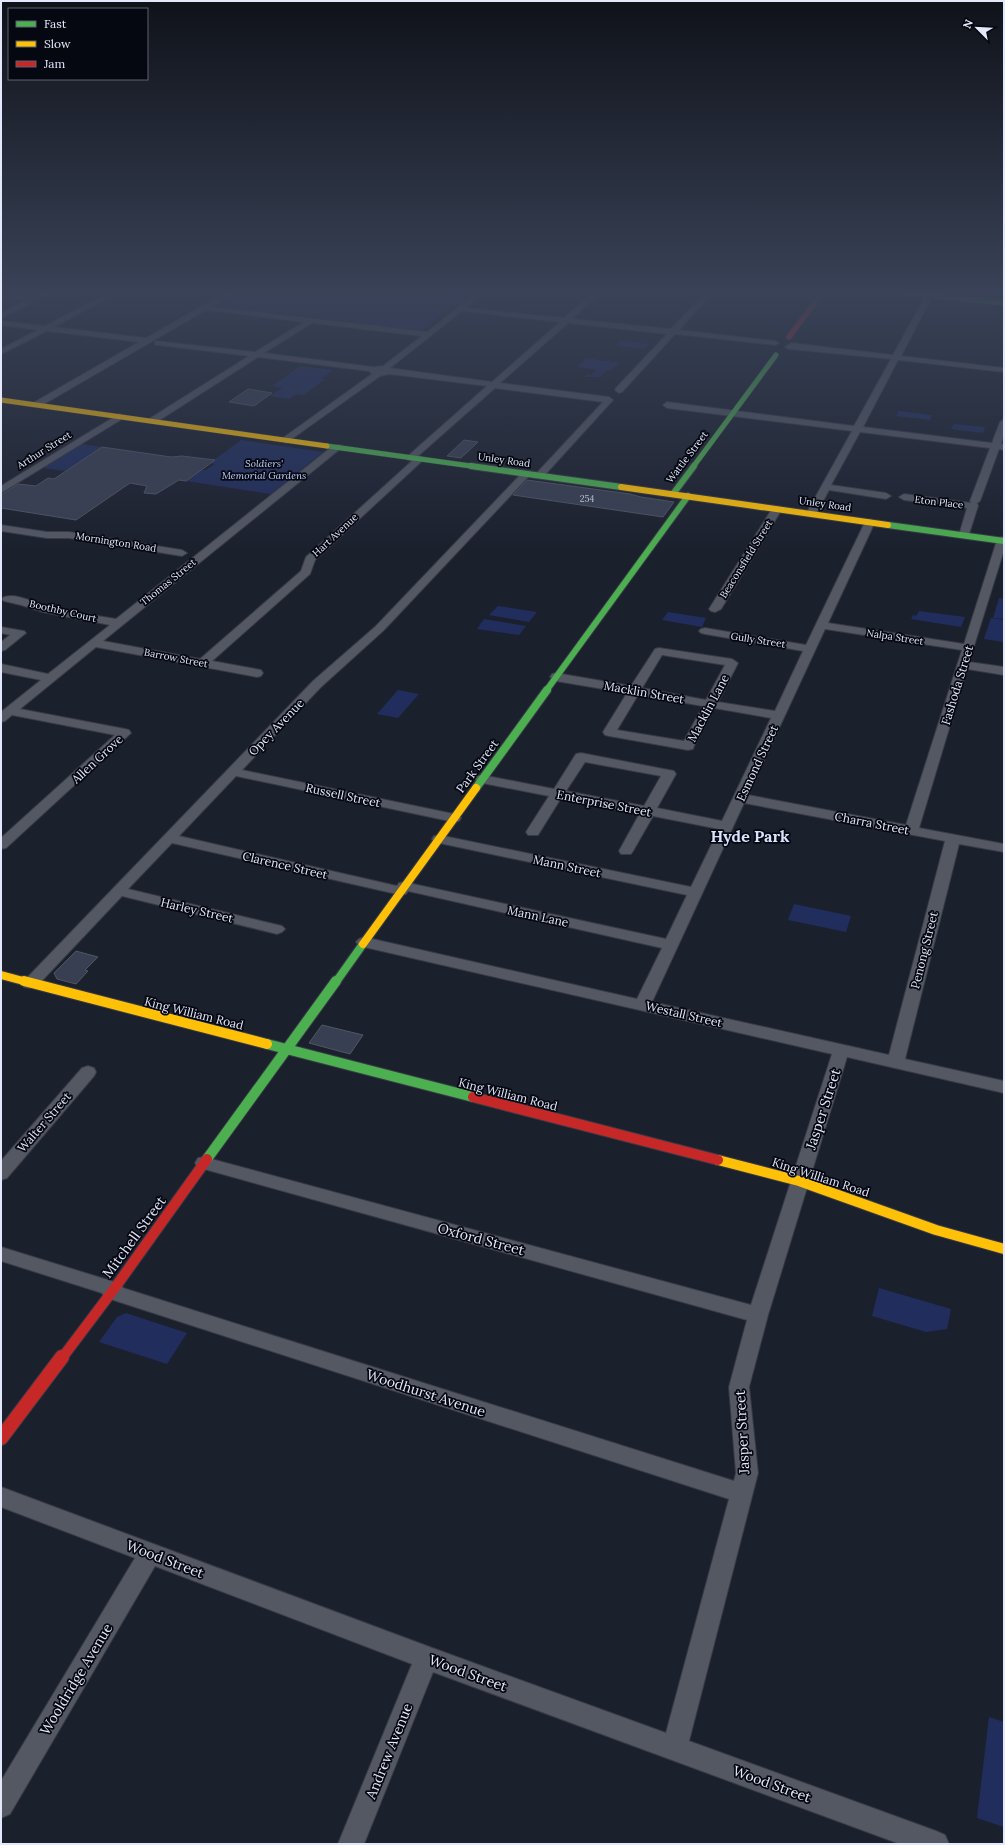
<svg xmlns="http://www.w3.org/2000/svg" width="1005" height="1845" font-family="Lora,serif">
<rect width="100%" height="100%" fill="#1b202d"/>
<g fill="#212d5d">
<polygon points="238,293 470,293 422,330 227,308 220,304"/>
<polygon points="620,341 649,344 645,349 616,346"/>
<polygon points="586,358 619,363 610,371 606,371 600,377 584,377 587,374 591,375 597,370 577,367"/>
<polygon points="300,366 333,370 321,379 325,379 304,395 296,394 289,399 270,396 282,388 272,386"/>
<polygon points="898,411 932,415 930,420 896,416"/>
<polygon points="954,424 985,427 983,433 951,429"/>
<polygon points="241,440 323,452 271,494 186,481 202,470 206,470 215,464 210,463"/>
<polygon points="82,444 102,447 65,471 43,468"/>
<polygon points="999,598 1004,599 1004,619 993,618"/>
<polygon points="498,606 537,612 529,622 489,615"/>
<polygon points="919,611 965,617 961,627 911,619 913,615 916,616"/>
<polygon points="668,612 706,618 702,627 662,620"/>
<polygon points="991,618 1004,620 1004,642 984,639"/>
<polygon points="484,619 526,626 519,635 477,629"/>
<polygon points="398,690 419,694 398,718 377,714"/>
<polygon points="794,904 851,916 846,932 788,920"/>
<polygon points="879,1288 951,1309 947,1329 926,1332 872,1316"/>
<polygon points="126,1313 187,1333 167,1364 99,1342 117,1317"/>
<polygon points="989,1717 1004,1722 1004,1827 977,1818"/>
</g>
<g fill="#393f53" stroke="#515662">
<polygon points="248,389 272,393 254,406 229,402"/>
<polygon points="464,440 478,442 461,458 447,456"/>
<polygon points="102,447 171,457 182,456 215,460 186,481 179,480 156,494 144,493 147,486 130,483 76,520 1,508 1,495 18,484 36,486 48,478 54,479"/>
<polygon points="527,480 630,494 641,497 674,502 663,517 513,495"/>
<polygon points="76,951 98,957 85,970 88,971 76,984 57,979 54,973"/>
<polygon points="322,1025 363,1035 350,1054 309,1043"/>
</g>
<g fill="none" stroke-linecap="round" stroke-linejoin="round">
<g stroke="#383a46" stroke-width="2">
<g id="street">
<polygon points="1,293 33,297 41,293 51,293 34,301 1,297"/>
<path d="M108,293h9l-63,34 92,11 79,-45h9l-21,14 214,25 49,-39h8l-17,15 97,10 28,-25h8l-28,26 99,10 34,-36h7l-33,37 96,11 4,2 -4,2 -100,-11 -53,58 -3,1 -4,-3 1,-2 51,-54 -99,-11 -68,60 109,14 4,3 -71,78h-6l-2,-2 69,-74 -108,-14 -77,68 4,1 2,2 -2,2 -107,99 -5,14 -98,87 49,9 2,3 -2,3 -4,1 -161,-30 -76,62 105,20 4,1 2,3 -125,115 -5,1v-11l114,-103 -103,-20 -7,6 -4,1v-10l40,-32 -40,-8v-8l47,10 62,-49 -67,-13 -22,-7 -17,-4 -2,-2 2,-2c14,-4 29,6 42,9 23,6 47,9 70,13l218,-174h6l2,2 -2,2 -237,192 97,18 101,-88 5,-14 106,-96 -4,-1 -2,-2 2,-2 79,-70 -98,-12 -9,2 -94,67 -5,-3 2,-2 89,-64 -3,-3 -111,-14 -103,66h-6v-4l100,-63 -91,-11h-3v-4l100,11 49,-30 -98,-12 -167,97h-6v-4l106,-61 -92,-11 -46,23v-5l37,-19 -37,-5v-4l44,5zM462,311l98,11 -68,60 -102,-14zM312,323l110,13 -39,30 -10,1 -109,-14z"/>
<polygon points="927,293 934,293 901,356 1004,368 1004,372 898,360 863,427 992,443 1000,422 1004,419 1004,434 1001,444 1004,444 1004,450 999,449 980,501 977,503 978,506 968,537 964,538 959,535 967,508 904,500 899,497 904,494 971,503 970,501 990,448 860,432 831,485 886,493 891,496 886,499 829,490 816,514 811,517 806,514 852,431 667,408 663,405 667,402 854,426 891,359 789,349 785,347 791,343 893,355"/>
<polygon points="24,301 31,303 1,318 1,313"/>
<polygon points="119,414 122,415 122,419 1,493 1,486"/>
<path d="M526,471l3,1 2,2 -2,2 -145,154 -63,57 -79,83 212,44 5,1 2,3 -2,3 -5,1 -218,-46 -57,60 218,50 2,-3 5,-1 262,57 21,-44 -248,-52 -5,-1 -2,-3 2,-3 5,-1 252,52 28,-58 -66,-13 -20,35 -2,3h-10l-2,-3 21,-38 -79,-15 -23,37h-10l-2,-3 23,-36 -67,-13 -5,-1 -2,-3 2,-3 5,-1 72,14 22,-35 5,-1 93,18 2,3 -19,34 65,13 49,-103 -57,-10 -20,38 -1,3 -5,1 -79,-14 -4,-1 -2,-3 24,-39 -71,-12 -6,-4 2,-3 4,-1 75,13 24,-37 4,-1 73,11 6,4 -20,39 57,9 28,-60 -98,-17 -4,-1 -2,-2 2,-2 4,-1 101,17 59,-123 5,-3 5,3 -47,101 136,21 33,-104 1,-2 6,-1v13l-35,112 35,5v8l-37,-6 -48,159 85,16v8l-45,-8 -54,215 99,22v12l-157,-36 -79,258 -19,72 9,86 -69,268 247,90 9,4 4,9h-49l-467,-172 -69,172h-26l74,-180 -257,-98 -145,248 -9,4v-37l134,-223 -134,-51v-20l426,159 239,87 63,-234 -625,-202 -2,-4 -101,-32v-14l120,37 2,4 611,193 2,-8 -7,-86 18,-67 -543,-151 -6,-1 -3,-5 3,-5 6,-1 547,148 81,-251 -468,-107 -5,-2 -3,-3 3,-3 5,-2 273,62 25,-51 -254,-57 -2,3 -5,1 -229,-52 -44,46 154,37 3,3 -3,3 -5,2 -155,-38 -86,91 -6,1 -6,-1 -2,-4 291,-302 63,-55 147,-154zM825,629l137,21 -56,175 -158,-30zM662,655l63,10 -19,35 -64,-12zM638,695l65,11 -19,35 -67,-11zM585,762l76,14 -17,30 -78,-15zM744,803l201,38 -56,214 -237,-53z"/>
<polygon points="777,506 782,509 721,609 715,612 711,611 709,609 772,509"/>
<polygon points="1,525 47,532 69,532 182,550 187,553 182,556 69,538 47,538 1,531"/>
<polygon points="1,627 24,631 26,633 5,650 1,651 1,642 10,635 1,633"/>
<polygon points="88,1066 94,1068 96,1072 94,1076 7,1178 1,1180 1,1161 82,1068"/>
</g>
</g>
<g stroke="#383a46" stroke-width="6">
<g id="fast-far3">
<polyline points="906,293 1004,303"/>
<polyline points="327,446 478,467"/>
<polyline points="693,467 776,355"/>
</g>
</g>
<g stroke="#383a46" stroke-width="8">
<g id="fast-far2">
<polyline points="471,466 621,487"/>
<polyline points="673,494 694,466"/>
<polyline points="888,525 1004,541"/>
<polyline points="546,691 688,496"/>
</g>
</g>
<g stroke="#383a46" stroke-width="10">
<g id="fast-far1">
<polyline points="476,788 547,690"/>
<polyline points="336,982 363,944"/>
</g>
</g>
<g stroke="#383a46" stroke-width="12">
<g id="fast">
<polyline points="267,1044 473,1097"/>
<polyline points="207,1159 336,981"/>
</g>
</g>
<g stroke="#383a46" stroke-width="6">
<polyline id="slow-far3" points="1,400 327,446"/>
</g>
<g stroke="#383a46" stroke-width="8">
<polyline id="slow-far2" points="621,487 888,525"/>
</g>
<g stroke="#383a46" stroke-width="10">
<g id="slow-far1">
<polyline points="363,944 476,788"/>
<polyline points="1,975 27,982"/>
</g>
</g>
<g stroke="#383a46" stroke-width="12">
<g id="slow">
<polyline points="24,981 267,1044"/>
<polyline points="718,1160 799,1181 936,1230 1004,1249"/>
</g>
</g>
<g stroke="#383a46" stroke-width="6">
<polyline id="jam-far2" points="789,337 822,293"/>
</g>
<g stroke="#383a46" stroke-width="12">
<g id="jam-far1">
<polyline points="473,1097 718,1160"/>
<polyline points="62,1358 114,1289 207,1159"/>
</g>
</g>
<g stroke="#383a46" stroke-width="16">
<polyline id="jam" points="1,1438 62,1357"/>
</g>
<use href="#street" fill="#545863" fill-rule="evenodd"/>
<use href="#fast-far3" stroke="#4caf50" stroke-width="5"/>
<use href="#fast-far2" stroke="#4caf50" stroke-width="6"/>
<use href="#fast-far1" stroke="#4caf50" stroke-width="8"/>
<use href="#fast" stroke="#4caf50" stroke-width="10"/>
<use href="#slow-far3" stroke="#ffc107" stroke-width="5"/>
<use href="#slow-far2" stroke="#ffc107" stroke-width="6"/>
<use href="#slow-far1" stroke="#ffc107" stroke-width="8"/>
<use href="#slow" stroke="#ffc107" stroke-width="10"/>
<use href="#jam-far2" stroke="#c62828" stroke-width="5"/>
<use href="#jam-far1" stroke="#c62828" stroke-width="10"/>
<use href="#jam" stroke="#c62828" stroke-width="14"/>
</g>
<linearGradient id="sky" x2="0" y2="1"><stop stop-color="#0f1219"/><stop offset="0.53" stop-color="#394257"/><stop offset="1" stop-color="#394257" stop-opacity="0"/></linearGradient>
<rect width="1005" height="552" fill="url(#sky)"/>
<g text-anchor="middle" dominant-baseline="central" stroke-width="3.5" stroke-linejoin="round" paint-order="stroke">
<g font-size="9" fill="#b8bed0">
<text x="587" y="498">254</text>
</g>
<g font-size="10" fill="#e3e9fa" stroke="#050711">
<text transform="translate(44 450) rotate(-32)">Arthur Street</text>
<text transform="translate(687 457) rotate(-53)">Wattle Street</text>
<text transform="translate(504 460) rotate(8)">Unley Road</text>
<text transform="translate(939 502) rotate(7)">Eton Place</text>
<text transform="translate(825 504) rotate(8)">Unley Road</text>
<text transform="translate(335 535) rotate(-43)">Hart Avenue</text>
<text transform="translate(116 542) rotate(9)">Mornington Road</text>
<text transform="translate(746 559) rotate(-58)">Beaconsfield Street</text>
<text transform="translate(168 582) rotate(-39)">Thomas Street</text>
<text transform="translate(63 611) rotate(13)">Boothby Court</text>
<text transform="translate(895 637) rotate(9)">Nalpa Street</text>
<text transform="translate(758 640) rotate(9)">Gully Street</text>
<text transform="translate(176 658) rotate(11)">Barrow Street</text>
</g>
<g font-size="10" font-style="italic" fill="#c1d1fc" stroke="#050711">
<text x="264" y="463">Soldiers'<tspan x="264" dy="12">Memorial Gardens</tspan></text>
</g>
<g font-size="12" fill="#e3e9fa" stroke="#050711">
<text transform="translate(957 685) rotate(-73)">Fashoda Street</text>
<text transform="translate(644 692) rotate(10)">Macklin Street</text>
<text transform="translate(708 708) rotate(-62)">Macklin Lane</text>
<text transform="translate(276 727) rotate(-46)">Opey Avenue</text>
<text transform="translate(97 759) rotate(-43)">Allen Grove</text>
<text transform="translate(757 763) rotate(-65)">Esmond Street</text>
<text transform="translate(477 766) rotate(-54)">Park Street</text>
<text transform="translate(343 795) rotate(12)">Russell Street</text>
<text transform="translate(604 803) rotate(11)">Enterprise Street</text>
<text transform="translate(872 823) rotate(11)">Charra Street</text>
<text transform="translate(285 865) rotate(13)">Clarence Street</text>
<text transform="translate(567 866) rotate(12)">Mann Street</text>
<text transform="translate(197 910) rotate(13)">Harley Street</text>
<text transform="translate(538 916) rotate(12)">Mann Lane</text>
<text transform="translate(924 950) rotate(-76)">Penong Street</text>
<text transform="translate(194 1013) rotate(14)">King William Road</text>
<text transform="translate(684 1014) rotate(13)">Westall Street</text>
<text transform="translate(508 1094) rotate(14)">King William Road</text>
<text transform="translate(44 1122) rotate(-49)">Walter Street</text>
<text transform="translate(821 1177) rotate(18)">King William Road</text>
</g>
<g font-size="14" fill="#e3e9fa" stroke="#050711">
<text transform="translate(823 1109) rotate(-72)">Jasper Street</text>
<text transform="translate(134 1237) rotate(-54)">Mitchell Street</text>
<text transform="translate(481 1239) rotate(15)">Oxford Street</text>
<text transform="translate(426 1393) rotate(18)">Woodhurst Avenue</text>
<text transform="translate(742 1432) rotate(-93)">Jasper Street</text>
<text transform="translate(165 1559) rotate(21)">Wood Street</text>
<text transform="translate(468 1673) rotate(20)">Wood Street</text>
<text transform="translate(76 1679) rotate(-59)">Wooldridge Avenue</text>
<text transform="translate(389 1751) rotate(-68)">Andrew Avenue</text>
<text transform="translate(772 1784) rotate(20)">Wood Street</text>
</g>
<g font-size="16" font-weight="bold" fill="#d9e3fe" stroke="#050711">
<text x="750" y="836">Hyde Park</text>
</g>
</g>
<rect width="1005" height="1845" fill="none" stroke="#e3e9fa" stroke-width="4"/>
<rect x="8" y="8" width="140" height="72" fill="#050711" stroke="#5e616e"/>
<rect x="16" y="21" width="20" height="6" fill="#4caf50" stroke="#5e616e"/>
<text x="44" y="28" font-size="12" fill="#e3e9fa">Fast</text>
<rect x="16" y="41" width="20" height="6" fill="#ffc107" stroke="#5e616e"/>
<text x="44" y="48" font-size="12" fill="#e3e9fa">Slow</text>
<rect x="16" y="61" width="20" height="6" fill="#c62828" stroke="#5e616e"/>
<text x="44" y="68" font-size="12" fill="#e3e9fa">Jam</text>
<g transform="translate(977 28) rotate(294)" stroke="#050711" stroke-width="3" paint-order="stroke">
<path d="M0-3L7 15L0 10L-7 15Z" fill="#e3e9fa"/>
<text y="-6" font-size="11" font-weight="bold" text-anchor="middle" fill="#e3e9fa">N</text>
</g>
</svg>
